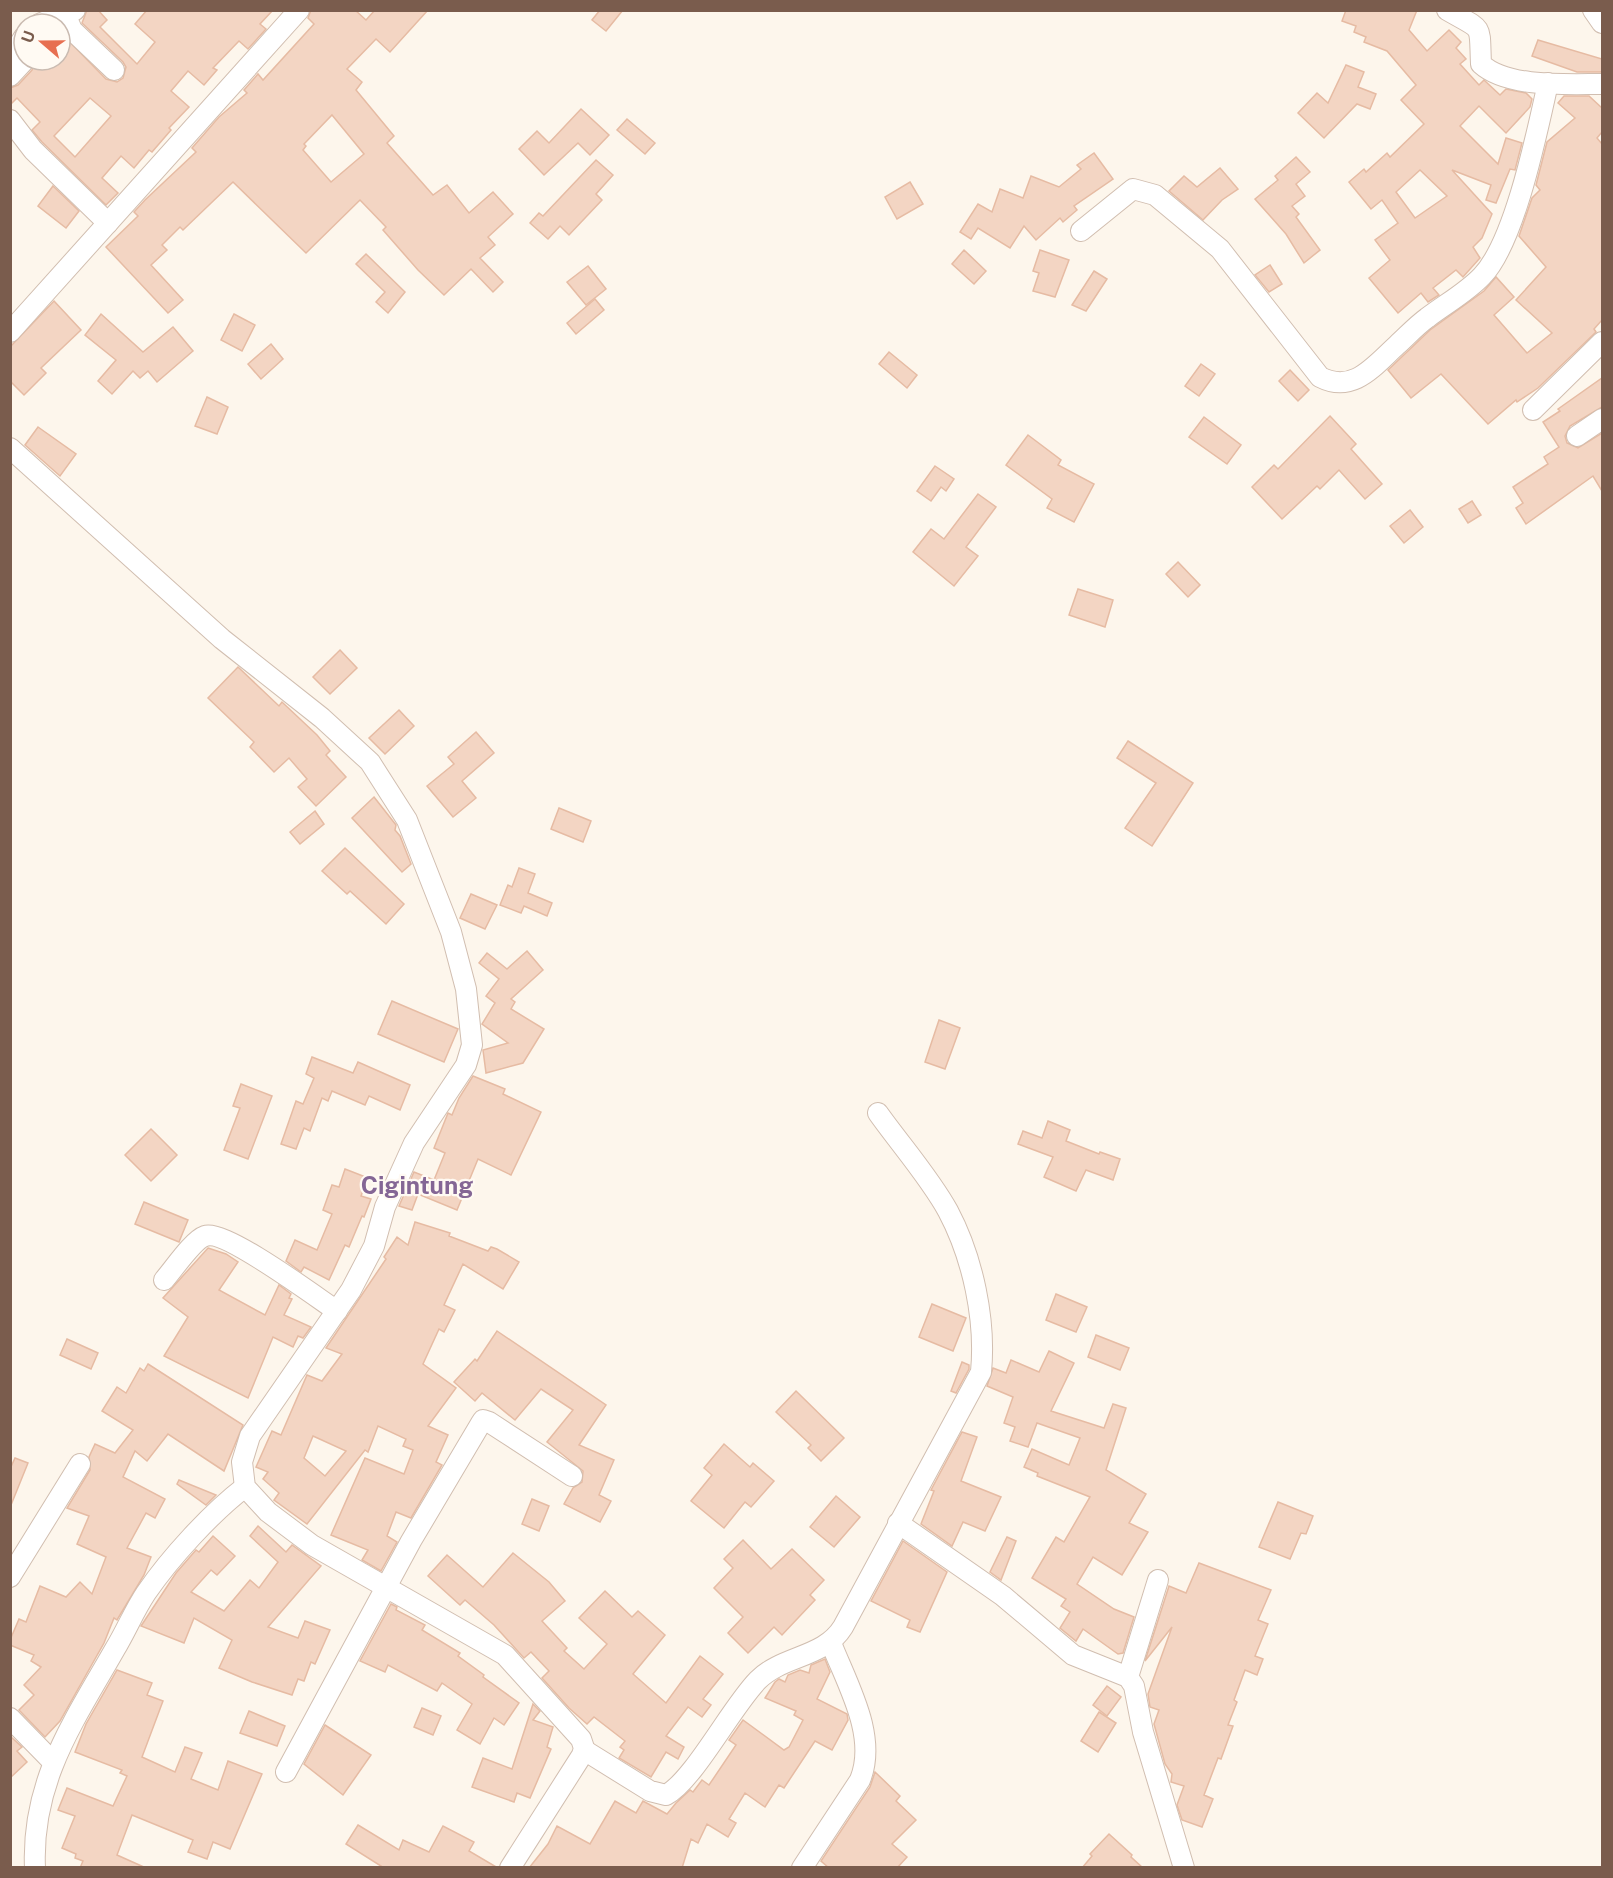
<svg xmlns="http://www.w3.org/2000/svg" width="1613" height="1878" font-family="'Public Sans',sans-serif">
<rect width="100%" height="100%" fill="#fdf6ec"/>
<g fill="#f3d5c3" stroke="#e6bba3" stroke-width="1.5" fill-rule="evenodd">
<path d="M87,10h11l9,10 -7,7 37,37 18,-22 -20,-18 12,-14h126l-13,14 6,5 -18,20 -9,-8 -26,27 4,2 -13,15 -16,-14 -17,20 18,16 -20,21 2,2 -19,22 -3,-2 -15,18 -13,-12 -19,22 16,15 -12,12 -64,-63 -10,-12 8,-8 -23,-24 -7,7v-17l8,-3 14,-15 3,-10h25v-28l46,47 11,3 6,-4 3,-11 -3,-5 -41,-39zM90,98l21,18 -36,41 -21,-21z"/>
<path d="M311,10h44l11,10 9,-10h53l-38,42 -14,-13 -29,30 15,13 -6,8 38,46 -7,7 46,52 14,-10 22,28 24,-21 20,22 -25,23 7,8 -15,13 23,24 -10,10 -22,-23 -27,26 -26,-25 -35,-40 3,-3 -26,-27 -54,53 -73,-71 -50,48 -3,-3 -18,18 5,5 -16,15 32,35 -15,13 -62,-66 32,-31 -4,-4 11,-12 51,-48 -4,-4 27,-31 28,-24 -3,-3 14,-16 5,6 51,-56 -6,-6zM332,115l32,39 -33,28 -28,-32 3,-4 -2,-2z"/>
<polygon points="600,10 623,10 606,31 592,20"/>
<path d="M1346,10h71l-8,20 18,21 22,-21 12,12 -5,6 10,11 -6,5 19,21 5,-5 16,15 6,-6 20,4 6,6 -2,8 -24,26 -27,-27 -19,20 38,38 8,-26 16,5 -7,27 -5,-1 -14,34 -10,-3 5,-15 -39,-15 40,44 -10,24 -9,9 7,11 -17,19 -7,-7 -23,18 6,7 -11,7 -7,-9 -23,20 -29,-35 21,-18 -15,-20 23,-17 -16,-23 -11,9 -22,-27 15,-13 2,3 21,-19 3,4 34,-33 -23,-24 15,-15 -29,-34 -23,-9 2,-5 -12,-5 2,-6 -14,-5zM1420,170l27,26 -32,22 -19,-26z"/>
<polygon points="1538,40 1602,59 1602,72 1577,72 1532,56"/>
<polygon points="1346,65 1364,72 1358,87 1376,94 1370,109 1357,104 1324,138 1298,113 1317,93 1328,103"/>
<polygon points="1564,96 1589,96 1602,108 1602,132 1597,138 1602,144 1602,320 1594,329 1596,332 1538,388 1517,402 1516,400 1488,424 1441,374 1411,398 1388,370 1430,330 1484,291 1496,277 1514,297 1494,315 1527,353 1552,333 1516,300 1546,267 1519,236 1532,198 1540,190 1536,185 1547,142 1575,118 1558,103"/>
<polygon points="581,109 609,135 590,155 578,143 544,175 519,149 537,131 549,143"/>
<polygon points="627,119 655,143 645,154 617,130"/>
<polygon points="1094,153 1113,179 1074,206 1077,210 1063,222 1060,218 1036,240 1024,226 1010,248 978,228 971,239 960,232 978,204 992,212 1000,189 1023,198 1031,176 1059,187 1081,169 1077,165"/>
<polygon points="1296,157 1310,172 1296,184 1305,196 1292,206 1299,214 1296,217 1320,250 1304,263 1286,234 1255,199 1278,180 1275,176"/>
<polygon points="596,160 613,175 596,194 602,200 569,235 560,226 548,239 530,223 539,213 543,216"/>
<polygon points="1220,168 1238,189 1222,200 1203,220 1169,191 1184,176 1197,187"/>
<polygon points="910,182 923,204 897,219 885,197"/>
<polygon points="53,186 79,211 66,228 38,206"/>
<polygon points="964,250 986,271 974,284 952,264"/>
<polygon points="1040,250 1069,260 1055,297 1033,291 1039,273 1033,271"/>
<polygon points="366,254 405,292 388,313 376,302 385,292 356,264"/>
<polygon points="1270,265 1282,284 1269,292 1255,275"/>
<polygon points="588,266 606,289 586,305 567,282"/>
<polygon points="1094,271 1107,279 1086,311 1072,305"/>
<polygon points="595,299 604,310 576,334 567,323"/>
<polygon points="54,301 81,330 41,368 46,373 24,395 10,381 10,347"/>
<polygon points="101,314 143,352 173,327 193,351 157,382 148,371 140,378 133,371 112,394 98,381 116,360 85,335"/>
<polygon points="234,314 255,325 242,351 221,340"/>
<polygon points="271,344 283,359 261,379 248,364"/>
<polygon points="889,352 917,375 907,388 879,364"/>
<polygon points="1201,364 1215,374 1199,396 1185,386"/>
<polygon points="1290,370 1309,390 1298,401 1279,381"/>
<polygon points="1602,378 1602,407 1570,426 1565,436 1567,443 1578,448 1602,433 1602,491 1593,476 1526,524 1516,508 1523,503 1513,487 1548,464 1544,457 1559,447 1543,422 1560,411 1558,409"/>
<polygon points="207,397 228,407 217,434 195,426"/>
<polygon points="1330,416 1356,444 1351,449 1382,484 1365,499 1339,470 1320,489 1317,486 1282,519 1252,487 1274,465 1278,469"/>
<polygon points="1204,417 1241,445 1227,464 1189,437"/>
<polygon points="38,427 76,454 60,476 25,445"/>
<polygon points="1028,435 1061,460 1058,465 1094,484 1074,522 1047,508 1052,499 1006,465"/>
<polygon points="935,466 954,479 946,491 941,487 931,501 917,491"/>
<polygon points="978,494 996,507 966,547 978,556 954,586 913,552 931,529 944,539"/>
<polygon points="1472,501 1481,515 1468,523 1459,509"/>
<polygon points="1410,510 1423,527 1404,543 1390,526"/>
<polygon points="1178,562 1200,585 1188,597 1166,574"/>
<polygon points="1078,589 1113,600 1105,627 1069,615"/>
<polygon points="340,650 357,668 330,694 313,677"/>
<polygon points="238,667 279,706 282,702 317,735 330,751 326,755 346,777 316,806 298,787 307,779 289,758 274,772 250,747 254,742 208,698"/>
<polygon points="399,710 414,726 385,754 369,738"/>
<polygon points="476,732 494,753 462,781 476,798 453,817 427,786 454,764 448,757"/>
<polygon points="1128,741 1193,783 1152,846 1125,828 1156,783 1117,758"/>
<polygon points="374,797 396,825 395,830 400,836 411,864 402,872 352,818"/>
<polygon points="559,808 591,821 583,842 551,829"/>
<polygon points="315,811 324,824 300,844 290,832"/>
<polygon points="345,848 404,904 386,924 350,891 347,894 322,871"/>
<polygon points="519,868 535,874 528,893 552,903 547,916 524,906 521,913 500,905 508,885 512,887"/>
<polygon points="471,894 497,905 485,929 460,918"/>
<polygon points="527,951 543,970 511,999 515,1002 511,1009 544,1029 523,1063 486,1073 483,1050 508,1043 482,1024 495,1003 486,996 499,979 479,963 487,953 507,969"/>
<polygon points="392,1001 458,1029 444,1062 378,1034"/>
<polygon points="939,1020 960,1028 945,1069 925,1062"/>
<polygon points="312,1057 353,1073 358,1062 410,1085 400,1110 369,1096 365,1105 332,1091 328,1101 322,1098 310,1131 304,1128 296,1149 281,1144 296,1101 303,1104 314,1078 306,1074"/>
<polygon points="473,1076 505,1089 503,1094 541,1112 511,1175 478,1159 457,1210 418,1194 412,1210 399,1206 414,1172 434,1180 445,1153 434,1148 448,1113 452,1115 459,1098"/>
<polygon points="241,1084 272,1096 248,1159 224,1150 240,1108 233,1106"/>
<polygon points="1048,1121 1070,1130 1066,1141 1099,1154 1100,1152 1120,1159 1113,1180 1086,1170 1076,1191 1044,1177 1053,1157 1018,1144 1023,1131 1042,1138"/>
<polygon points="151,1129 177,1155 151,1181 125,1155"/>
<polygon points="345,1169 368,1178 361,1196 371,1199 364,1217 362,1216 349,1247 345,1245 329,1280 304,1267 301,1272 286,1261 295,1240 317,1250 332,1214 323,1210 332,1185 339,1187"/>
<polygon points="144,1202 188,1220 179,1242 135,1224"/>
<path d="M415,1222l35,11 -1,3 39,15 3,-4 6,2 22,13 -16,27 -40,-25 -19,41 11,5 -11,22 -5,-3 -16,35 33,24 -28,38 20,9 -12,27 6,3 -31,53 -15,-6 -9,24 10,6 -16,29 -19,-11 6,-10 -37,-15 34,-77 39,16 9,-24 -10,-4 3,-7 -28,-13 -10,26 -3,-2 -58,74 -33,-24 5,-7 -16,-14 5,-7 -12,-5 16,-36 9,4 26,-60 15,6 20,-27 -16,-6 60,-89 -2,-2 13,-20 11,8zM313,1436l33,15 -21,25 -21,-18z"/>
<polygon points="208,1248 226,1254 238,1262 219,1290 265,1315 279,1285 291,1294 289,1298 292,1299 284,1315 311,1327 303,1338 298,1336 293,1347 273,1337 248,1398 164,1356 188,1317 163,1298"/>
<polygon points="1056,1294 1087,1307 1076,1332 1046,1320"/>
<polygon points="932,1304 966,1318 953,1351 919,1337"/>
<polygon points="497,1331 606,1405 579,1445 614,1460 599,1495 611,1501 600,1522 564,1504 573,1488 582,1482 583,1471 547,1442 573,1410 541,1389 515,1420 482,1393 475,1401 454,1382 475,1359 477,1361"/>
<polygon points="1096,1335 1129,1348 1120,1370 1088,1357"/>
<polygon points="67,1339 98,1353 91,1369 60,1355"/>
<polygon points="1049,1351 1074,1363 1051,1411 1104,1428 1113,1404 1126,1408 1106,1470 1146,1494 1129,1523 1148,1532 1122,1575 1093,1557 1077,1584 1114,1609 1134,1617 1123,1653 1118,1654 1083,1629 1076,1641 1060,1628 1070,1612 1061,1606 1066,1599 1032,1578 1056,1537 1064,1542 1090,1497 1037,1476 1038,1473 1024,1467 1032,1449 1069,1465 1080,1438 1037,1423 1028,1447 1010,1441 1015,1427 1004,1423 1013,1397 987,1386 993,1368 1006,1373 1011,1360 1039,1372"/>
<polygon points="962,1362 969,1365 969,1369 956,1393 951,1391"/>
<polygon points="148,1364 243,1425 224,1471 168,1434 147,1461 135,1451 123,1477 165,1499 155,1518 146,1513 127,1548 151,1557 144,1575 117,1620 114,1618 104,1643 60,1721 45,1737 19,1710 34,1695 24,1685 41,1667 31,1661 34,1655 10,1645 10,1640 19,1619 26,1622 40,1586 66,1597 80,1582 92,1594 106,1557 77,1544 89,1516 67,1508 90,1470 89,1457 95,1444 115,1453 133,1430 102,1411 117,1387 126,1393 140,1368 144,1371"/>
<polygon points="796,1391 844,1438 821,1461 808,1448 811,1445 776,1412"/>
<polygon points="962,1432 977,1437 961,1481 1001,1497 985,1531 963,1522 952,1546 921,1524 934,1491 931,1490"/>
<polygon points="724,1444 750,1467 753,1463 774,1481 751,1507 745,1502 724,1528 691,1501 712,1475 704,1468"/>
<polygon points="15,1458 28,1463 11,1505 10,1469"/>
<polygon points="179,1480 216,1495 206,1505 177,1484"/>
<polygon points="836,1496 860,1517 834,1547 810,1527"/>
<polygon points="532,1499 549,1506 539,1531 522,1524"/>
<polygon points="1278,1502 1313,1516 1306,1534 1301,1533 1290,1559 1259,1547"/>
<polygon points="258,1526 286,1552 292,1545 321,1566 268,1627 298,1638 305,1621 330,1630 315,1664 311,1662 304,1681 298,1679 292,1695 252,1682 219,1668 232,1640 194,1618 184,1643 141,1626 176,1573 196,1550 199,1552 213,1536 235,1556 217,1575 211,1570 191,1592 224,1611 250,1580 259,1588 278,1562 250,1536"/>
<polygon points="1007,1537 1016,1541 1001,1580 990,1572"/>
<polygon points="743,1540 771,1569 792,1549 824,1580 810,1595 815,1600 782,1635 774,1627 748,1653 728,1633 743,1617 714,1588 733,1568 724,1559"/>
<polygon points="903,1541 947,1572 920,1632 907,1627 910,1620 871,1601"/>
<polygon points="513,1553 549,1582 565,1601 542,1621 567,1648 564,1651 584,1669 607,1644 579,1618 605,1591 632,1617 638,1611 665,1635 633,1674 666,1703 700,1656 723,1674 703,1699 711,1705 702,1717 688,1707 666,1736 684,1747 678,1759 666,1752 651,1777 619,1758 624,1750 620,1747 625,1741 594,1717 587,1724 569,1708 542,1678 549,1671 531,1652 524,1658 494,1625 465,1600 460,1605 428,1576 447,1555 483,1587"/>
<polygon points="1199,1563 1271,1590 1258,1620 1268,1624 1255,1656 1263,1659 1257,1675 1245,1670 1234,1700 1237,1702 1228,1725 1233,1726 1221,1759 1218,1758 1204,1795 1213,1799 1202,1827 1182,1820 1177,1805 1184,1786 1171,1782 1172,1774 1165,1764 1154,1724 1159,1710 1150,1707 1148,1694 1172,1627 1145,1661 1169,1586 1186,1593"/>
<polygon points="391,1604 397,1607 396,1610 425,1625 422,1630 460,1653 458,1656 484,1675 483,1677 519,1703 504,1725 494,1718 480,1744 457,1730 472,1704 442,1683 437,1691 388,1665 385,1672 360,1661"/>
<polygon points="825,1659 830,1672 817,1699 847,1714 848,1720 832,1750 815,1741 784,1788 779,1785 765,1807 745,1793 729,1819 736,1823 728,1837 707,1824 698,1843 691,1839 682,1868 529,1868 548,1844 557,1826 590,1844 615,1801 636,1813 643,1801 667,1814 676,1803 690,1790 693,1792 702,1780 709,1785 736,1745 729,1740 743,1720 784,1750 789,1747 803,1720 794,1715 796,1711 765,1698 775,1682 779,1679 785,1682 788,1675 800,1670 809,1673 811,1665"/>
<polygon points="117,1670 152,1683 147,1695 163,1701 142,1757 175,1772 185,1747 202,1753 191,1779 218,1790 228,1761 262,1774 230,1849 213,1842 207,1859 188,1852 193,1840 132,1815 117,1855 146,1868 80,1868 83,1861 75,1858 76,1854 62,1848 75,1816 58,1810 67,1788 113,1806 127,1776 120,1773 122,1770 75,1752 86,1724"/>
<polygon points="1107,1686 1121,1697 1107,1716 1093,1705"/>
<polygon points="533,1704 540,1711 533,1720 553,1727 547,1747 551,1749 530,1798 517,1793 514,1802 472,1787 483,1758 512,1769"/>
<polygon points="422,1708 441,1716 433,1735 414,1727"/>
<polygon points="249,1711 285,1726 277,1746 240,1733"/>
<polygon points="1099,1712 1116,1723 1098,1752 1081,1741"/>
<polygon points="325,1725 371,1755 343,1795 304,1764"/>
<polygon points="10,1736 22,1747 17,1751 27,1762 10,1778"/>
<polygon points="875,1772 900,1796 896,1801 916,1820 892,1844 907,1857 897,1868 829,1868 821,1861 870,1787"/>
<polygon points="358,1825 399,1850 403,1840 429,1852 443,1826 474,1842 469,1851 498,1868 384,1868 346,1844"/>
<polygon points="1109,1834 1132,1855 1131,1857 1143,1868 1082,1868 1092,1856 1090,1854"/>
</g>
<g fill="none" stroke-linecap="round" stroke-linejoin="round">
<g stroke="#d1beb0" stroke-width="22">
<g id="minor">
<path d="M1447,10c38,22 32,12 34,54 26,24 87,20 121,20"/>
<polyline points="1593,10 1602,23"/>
<polyline points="66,16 72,30 114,70"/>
<path d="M39,24c12,-6 25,-6 36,-14"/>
<polyline points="10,76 23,62 15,51 24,37"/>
<polyline points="10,120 33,150 108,223"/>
<path d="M1081,231l52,-42 22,6 65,54 100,128c33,17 53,-10 77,-32 10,-9 19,-19 30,-27 18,-14 39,-25 55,-42 33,-34 55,-144 66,-193"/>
<polyline points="10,332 299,10"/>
<polyline points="1533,410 1602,342"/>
<polyline points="1577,436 1602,419"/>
<polyline points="10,448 222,639 322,718 370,762 407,820 451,932 466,989 472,1045 466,1065 414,1143 385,1207 374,1246 351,1290 250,1436 242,1462 245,1487 268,1512 312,1545 505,1655 581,1739 584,1748 582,1755 510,1868"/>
<path d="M164,1280c9,-10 29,-40 41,-44 20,-7 111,61 132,75"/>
<polyline points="898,1523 1003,1596 1073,1655 1128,1677 1134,1686 1143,1732 1184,1868"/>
<polyline points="10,1577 80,1464"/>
<polyline points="1128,1677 1158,1580"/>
<polyline points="10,1718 53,1762"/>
<path d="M584,1750l66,41 16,4c28,-15 66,-89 92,-115 25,-25 66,-22 85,-53l138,-255c5,-52 -8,-114 -33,-161 -18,-33 -48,-67 -70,-98"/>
<polyline points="286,1772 411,1541 481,1423 483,1420 489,1422 572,1476"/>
<path d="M35,1868c-4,-87 39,-147 80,-219 11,-18 19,-38 31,-56 24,-35 65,-80 99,-106"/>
<path d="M802,1868l58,-88c18,-44 -13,-96 -29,-137"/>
</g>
</g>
<use href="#minor" stroke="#fff" stroke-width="20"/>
</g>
<g text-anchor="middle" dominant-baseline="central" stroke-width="4.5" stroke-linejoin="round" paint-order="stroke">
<g font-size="24" font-weight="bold" fill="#846695" stroke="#fffaf3">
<text x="417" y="1185">Cigintung</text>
</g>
</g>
<rect width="1613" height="1878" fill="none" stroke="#7a5c4d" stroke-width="24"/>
<g transform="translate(42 42) rotate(290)"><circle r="28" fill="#fffaf3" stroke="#cabbb1" stroke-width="1.5"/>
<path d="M0-4.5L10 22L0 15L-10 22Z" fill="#e76f51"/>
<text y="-9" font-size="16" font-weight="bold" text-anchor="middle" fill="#7a5c4d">U</text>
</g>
</svg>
